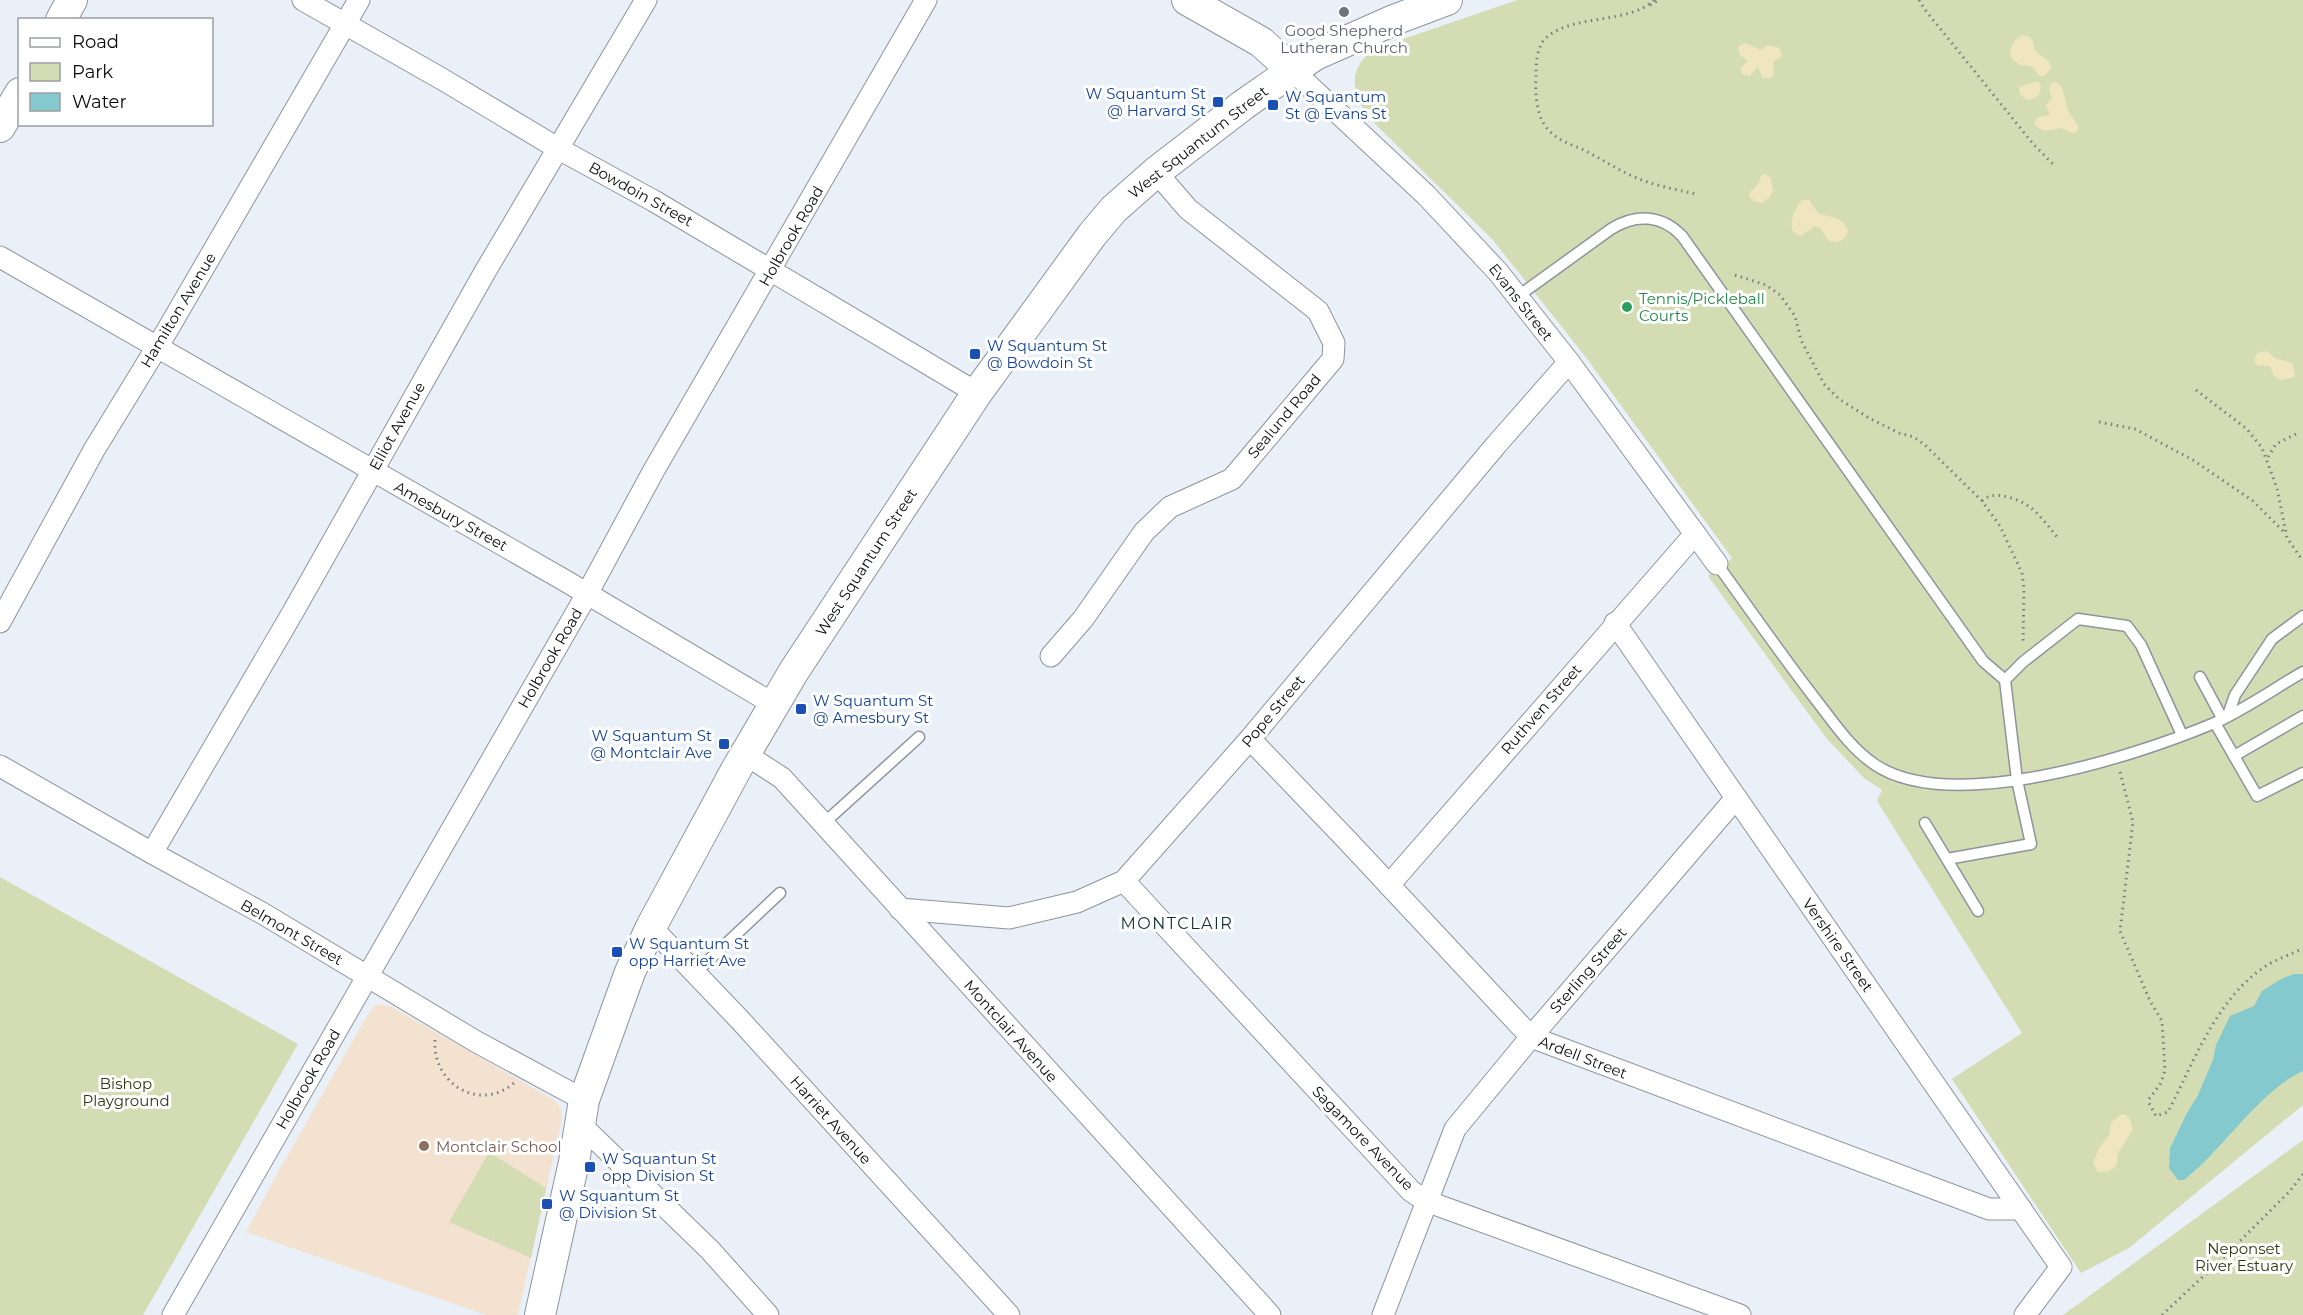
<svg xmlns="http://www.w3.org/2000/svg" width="2303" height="1315" font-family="Montserrat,sans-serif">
<rect width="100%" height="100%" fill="#e9f0f8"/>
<polygon fill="#f4e2d1" points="379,1004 392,1007 554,1100 561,1108 562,1119 518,1315 486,1315 246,1232 277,1174 367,1016 373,1007"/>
<g fill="#d4dcb4">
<path d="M1517,0h786v1105l-174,143 -48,25 -129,-194 70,-46 -145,-232 5,-11 -18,-12 -37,-39 -119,-163 24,-18 -144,-198 -96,-121 -122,-120c-19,-26 -24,-52 7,-71z"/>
<polygon points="0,877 298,1044 143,1315 0,1315"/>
<polygon points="2303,1140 2303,1315 2063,1315"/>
<polygon points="489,1152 546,1188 531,1258 449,1222"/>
</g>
<g fill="#efe6c0">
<path d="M2023,35l7,2c4,5 3,9 6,14 6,8 14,6 15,18l-7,7h-4l-9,-10 -11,-1 -8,-6c-4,-11 1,-19 11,-24z"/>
<polygon points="1745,43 1761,50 1768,45 1779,48 1782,56 1773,62 1774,75 1771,78 1763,78 1758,67 1750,76 1742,74 1740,68 1748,61 1740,55 1738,47"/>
<polygon points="2035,82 2039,82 2041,86 2039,95 2030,100 2025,99 2019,92 2019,88 2026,84"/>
<path d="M2056,82l6,5 6,24 11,16 -2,4 -5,2 -11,-5c-11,2 -20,6 -27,-5l4,-6 12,-2 -4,-9 6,-8 -3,-10 3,-5z"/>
<path d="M1765,174l6,4 2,13 -4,7 -8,5 -7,-2 -5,-5c2,-8 9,-7 12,-20z"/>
<path d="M1802,200h7l9,13c13,5 24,2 30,18l-3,7 -7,4 -9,-1 -9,-13 -5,-2 -14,10 -8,-4c-4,-9 2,-25 9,-32z"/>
<polygon points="2267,351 2275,358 2292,363 2295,373 2294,377 2280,380 2274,376 2270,366 2257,365 2254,361 2257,353"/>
<path d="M2125,1114l5,5 3,10 -16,26c2,14 -6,17 -19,17l-5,-9 5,-13 11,-15 2,-12 9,-8z"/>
</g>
<path fill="#83c9cd" d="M2294,974h9v97c-45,21 -79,78 -119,109h-6l-9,-12 1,-20 17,-35 11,-18 15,-35 3,-15 14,-29 24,-10 8,-15 19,-12z"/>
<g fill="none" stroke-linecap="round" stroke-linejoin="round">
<g stroke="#8e949b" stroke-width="13">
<g id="lane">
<path d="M1517,297l94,-68c25,-16 51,-14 71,7l301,425 22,19 12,100 14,64 -84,15"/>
<path d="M1717,564c32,44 63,89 96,132 19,24 36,51 61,68 76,52 259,-7 338,-40 29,-12 63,-36 91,-52"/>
<polyline points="2200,677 2222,718"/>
<polyline points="2005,680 2023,662 2078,619 2127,626 2141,645 2182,735"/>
<polyline points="2228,715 2235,695 2272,639 2303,616"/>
<polyline points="2215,723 2257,796 2303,773"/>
<polyline points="2234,756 2303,716"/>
<polyline points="1925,823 1978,911"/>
<polyline points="823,824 919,737"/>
<polyline points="695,973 780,893"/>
</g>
</g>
<g stroke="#8e949b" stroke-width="23">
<g id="street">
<polyline points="303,0 442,79 559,149 654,201 977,393"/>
<polyline points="1292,70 1426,195 1498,272 1569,362 1717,564"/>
<polyline points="0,257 564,580 775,705"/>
<polyline points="0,622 94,450 168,329 359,0"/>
<polyline points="1615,623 2061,1267 2025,1315"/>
<polyline points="1051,656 1083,619 1144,532 1170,507 1232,479 1333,359 1334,343 1318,311 1188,209 1156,172"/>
<polyline points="1250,739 1346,839 1531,1037 1989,1209 2021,1209"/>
<polyline points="745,754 782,778 1270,1315"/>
<polyline points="0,766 152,853 262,913 475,1041 584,1100"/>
<polyline points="152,853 293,612 486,270 646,0"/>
<polyline points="1124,881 1411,1191 1426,1201 1740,1315"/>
<polyline points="1389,885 1695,534"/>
<polyline points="900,909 1009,918 1077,902 1124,881 1250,739 1496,445 1569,362"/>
<polyline points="651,927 740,1020 1009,1315"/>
<polyline points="581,1125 710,1250 768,1315"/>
<polyline points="173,1315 587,594 654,470 926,0"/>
<polyline points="1383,1315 1455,1129 1531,1037 1736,798"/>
</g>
</g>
<g stroke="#8e949b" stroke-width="32">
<g id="secondary">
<polyline points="1187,0 1261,42 1292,70"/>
<polyline points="61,20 72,0"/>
<polyline points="0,127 20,93"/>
<polyline points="540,1315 574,1162 584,1100 630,972 651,927 737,768 794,671 977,393 1092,235 1114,209 1156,172 1243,105 1315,55 1394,20 1447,0"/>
</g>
</g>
<g stroke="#7a7e83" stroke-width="3" stroke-dasharray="1.5 4.5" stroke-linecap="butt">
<path d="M1654,0c-24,24 -80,14 -107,37 -10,8 -11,26 -11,38 -1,15 0,36 8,49 10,16 27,20 42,27 15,8 29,17 44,24 21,10 44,14 66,19"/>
<polyline points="1919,0 1926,11 2034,145 2054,165"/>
<polyline points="1650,5 1659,0"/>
<polyline points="1735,275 1766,285 1780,295 1795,316 1801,340 1824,384 1839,399 1869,418 1899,433 1914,437 1926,446 1982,501 2000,526 2022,573 2024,588 2023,642"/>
<polyline points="2196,390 2247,429 2262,448 2277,488 2287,538 2303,561"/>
<polyline points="2099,422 2135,429 2193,460 2253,501 2285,533"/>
<polyline points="2268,457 2276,444 2298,433"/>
<path d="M1982,501c11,-12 38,-2 49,7 10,8 18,19 26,29"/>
<path d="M2120,772l13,50 -13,109 30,70 12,20 3,49 -4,13 -12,16v4l7,13 12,-4c27,-52 49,-116 101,-148 11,-6 23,-10 34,-16"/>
<path d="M435,1040c-3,43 44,73 79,43"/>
<polyline points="2162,1315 2226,1255 2290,1191 2303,1174"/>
</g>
<use href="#lane" stroke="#fff" stroke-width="10"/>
<use href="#street" stroke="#fff" stroke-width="21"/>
<use href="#secondary" stroke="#fff" stroke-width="30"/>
</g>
<circle fill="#6b7280" stroke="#fff" stroke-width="2" cx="1344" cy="12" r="6"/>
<g fill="#1a4fb4" stroke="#fff" stroke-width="2">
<rect x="1212" y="96" width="12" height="12" rx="3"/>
<rect x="1267" y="99" width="12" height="12" rx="3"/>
<rect x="969" y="348" width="12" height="12" rx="3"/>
<rect x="795" y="703" width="12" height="12" rx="3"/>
<rect x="718" y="738" width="12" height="12" rx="3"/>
<rect x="611" y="946" width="12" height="12" rx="3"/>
<rect x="584" y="1161" width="12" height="12" rx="3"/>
<rect x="541" y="1198" width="12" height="12" rx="3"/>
</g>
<circle fill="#2e9e5b" stroke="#fff" stroke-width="2" cx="1627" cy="307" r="6"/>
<circle fill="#8d6e63" stroke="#fff" stroke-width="2" cx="424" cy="1146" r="6"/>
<g text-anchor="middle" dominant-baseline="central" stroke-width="6" stroke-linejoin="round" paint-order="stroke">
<g font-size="15" fill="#5b616d" stroke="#fff">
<text x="1344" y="30">Good Shepherd<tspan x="1344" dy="17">Lutheran Church</tspan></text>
</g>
<g font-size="15" fill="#164399" stroke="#fff" text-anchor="start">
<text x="1206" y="93" text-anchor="end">W Squantum St<tspan x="1206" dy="17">@ Harvard St</tspan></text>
<text x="1285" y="96">W Squantum<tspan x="1285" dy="17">St @ Evans St</tspan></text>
<text x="987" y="345">W Squantum St<tspan x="987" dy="17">@ Bowdoin St</tspan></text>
<text x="813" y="700">W Squantum St<tspan x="813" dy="17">@ Amesbury St</tspan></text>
<text x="712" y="735" text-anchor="end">W Squantum St<tspan x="712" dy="17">@ Montclair Ave</tspan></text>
<text x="629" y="943">W Squantum St<tspan x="629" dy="17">opp Harriet Ave</tspan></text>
<text x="602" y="1158">W Squantun St<tspan x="602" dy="17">opp Division St</tspan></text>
<text x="559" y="1195">W Squantum St<tspan x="559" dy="17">@ Division St</tspan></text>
</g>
<g font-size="15" fill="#0a0c0e" stroke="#fff">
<text transform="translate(1198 142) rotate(-38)">West Squantum Street</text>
<text transform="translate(641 194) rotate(29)">Bowdoin Street</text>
<text transform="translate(791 236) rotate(-60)">Holbrook Road</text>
<text transform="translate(1521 302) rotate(52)">Evans Street</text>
<text transform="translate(178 310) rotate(-59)">Hamilton Avenue</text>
<text transform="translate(1284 416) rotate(-50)">Sealund Road</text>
<text transform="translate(397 426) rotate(-61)">Elliot Avenue</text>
<text transform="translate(451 516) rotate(29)">Amesbury Street</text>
<text transform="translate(866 562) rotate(-57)">West Squantum Street</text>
<text transform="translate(550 658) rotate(-60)">Holbrook Road</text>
<text transform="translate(1541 709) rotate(-49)">Ruthven Street</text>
<text transform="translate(1273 711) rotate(-50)">Pope Street</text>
<text transform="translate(292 932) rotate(30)">Belmont Street</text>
<text transform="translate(1838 945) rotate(55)">Vershire Street</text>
<text transform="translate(1588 970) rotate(-49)">Sterling Street</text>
<text transform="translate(1011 1031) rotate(48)">Montclair Avenue</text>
<text transform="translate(1583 1057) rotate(21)">Ardell Street</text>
<text transform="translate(308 1079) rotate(-60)">Holbrook Road</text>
<text transform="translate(831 1120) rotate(48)">Harriet Avenue</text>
<text transform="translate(1363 1138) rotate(46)">Sagamore Avenue</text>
</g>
<g font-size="15" fill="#27864d" stroke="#fff" text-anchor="start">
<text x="1639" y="298">Tennis/Pickleball<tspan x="1639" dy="17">Courts</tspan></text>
</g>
<g font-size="15" fill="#333810" stroke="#fff">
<text x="126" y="1083">Bishop<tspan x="126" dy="17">Playground</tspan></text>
<text x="2244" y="1248">Neponset<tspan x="2244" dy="17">River Estuary</tspan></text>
</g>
<g font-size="15" fill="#785e54" stroke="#fff" text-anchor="start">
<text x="436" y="1146">Montclair School</text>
</g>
<g font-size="16" letter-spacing="1.5" fill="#0f312d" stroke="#fff">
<text x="1177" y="923">MONTCLAIR</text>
</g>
</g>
<rect x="18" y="18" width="195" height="108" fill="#ffffff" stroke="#9d9e9f" stroke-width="1.5"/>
<rect x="30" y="38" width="30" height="9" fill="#ffffff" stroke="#9d9e9f" stroke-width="1.5"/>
<text x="72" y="48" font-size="18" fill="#0a0c0e">Road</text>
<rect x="30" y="63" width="30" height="18" fill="#d4dcb4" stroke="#9d9e9f" stroke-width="1.5"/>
<text x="72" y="78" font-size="18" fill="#0a0c0e">Park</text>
<rect x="30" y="93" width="30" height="18" fill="#83c9cd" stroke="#9d9e9f" stroke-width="1.5"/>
<text x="72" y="108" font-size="18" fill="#0a0c0e">Water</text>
</svg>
